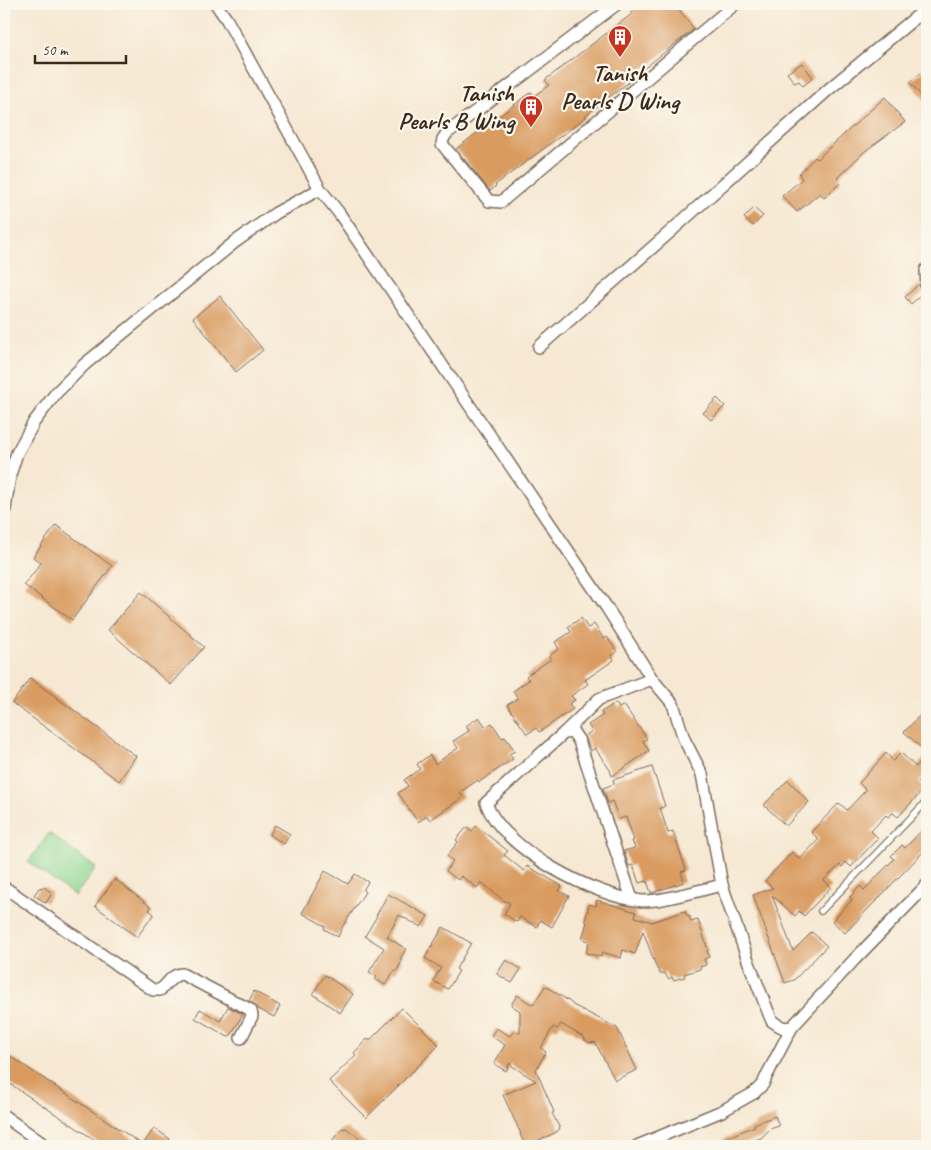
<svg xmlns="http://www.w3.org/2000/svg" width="931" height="1150" font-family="Caveat,sans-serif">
<rect width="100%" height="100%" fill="#fbf7ec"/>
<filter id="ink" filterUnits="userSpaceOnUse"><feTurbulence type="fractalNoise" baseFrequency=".02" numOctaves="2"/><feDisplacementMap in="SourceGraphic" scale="10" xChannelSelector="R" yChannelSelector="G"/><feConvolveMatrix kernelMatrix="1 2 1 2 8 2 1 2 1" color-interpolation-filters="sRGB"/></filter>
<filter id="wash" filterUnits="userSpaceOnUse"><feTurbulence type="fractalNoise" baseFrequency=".0096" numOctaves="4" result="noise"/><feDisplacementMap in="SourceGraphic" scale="20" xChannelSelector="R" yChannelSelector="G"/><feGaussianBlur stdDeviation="1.12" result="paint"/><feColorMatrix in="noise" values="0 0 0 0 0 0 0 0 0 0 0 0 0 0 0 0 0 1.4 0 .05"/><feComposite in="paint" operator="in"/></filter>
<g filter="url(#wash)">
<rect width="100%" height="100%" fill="#f6e8d2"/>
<polygon fill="#8dd691" stroke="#648058" points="49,833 96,868 75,896 28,862"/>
<g id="blocks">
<g fill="#d99b60">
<polygon points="641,4 675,4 694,29 628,81 629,82 585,116 586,117 495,185 496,186 490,191 456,149 531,92 534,96 549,85 545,80 633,13 631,11"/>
<polygon points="802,63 813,78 803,86 799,81 795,83 787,73"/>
<polygon points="927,68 927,103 910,82"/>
<polygon points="885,97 905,122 864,152 837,178 840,183 824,198 820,193 797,212 782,196 802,179 799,174 815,157 817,159"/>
<polygon points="754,208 763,216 753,226 744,218"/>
<polygon points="919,284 921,291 923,293 911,304 905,297"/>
<polygon points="220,296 263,350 236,372 193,318"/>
<polygon points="717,398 725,406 711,420 703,413"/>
<polygon points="56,525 112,566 72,620 24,585 41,563 33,557"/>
<polygon points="141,592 204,647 171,685 108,630"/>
<polygon points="581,618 588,628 594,624 604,639 607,637 617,652 611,655 614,660 585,680 588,684 571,696 575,700 569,704 573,709 539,732 536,728 527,734 507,705 518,698 513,691 529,680 526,676 551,659 549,656 559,649 555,642 571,632 568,627"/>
<polygon points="30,678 136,756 119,781 12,703"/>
<polygon points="616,703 619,708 624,705 647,739 643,741 649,751 612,776 610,770 595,748 591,751 585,736 592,731 588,725 603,715 601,712"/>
<polygon points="927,708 927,753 904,732"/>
<polygon points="479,717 486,727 492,723 502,738 505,737 515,751 509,754 513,759 479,782 478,780 460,792 463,797 430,820 427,816 418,822 398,793 408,786 404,780 420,769 417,764 430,755 435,764 458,748 453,741 469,731 466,726"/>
<polygon points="886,753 893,761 901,753 916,767 927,755 927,772 918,782 925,788 898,817 893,813 888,817 886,815 871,831 878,838 851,867 846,862 842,867 840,865 824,880 831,887 804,916 799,911 795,916 772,895 793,951 812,932 827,946 794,980 785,983 753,895 773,888 765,881 792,852 800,859 819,839 811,832 839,803 847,810 866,790 859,783"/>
<polygon points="652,767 665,806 660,808 668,833 673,831 686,870 681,872 684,882 651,893 647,881 639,883 633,865 629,866 624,851 635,848 632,841 634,840 626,817 619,819 612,801 608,803 603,788 614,784 613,780"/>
<polygon points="788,780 809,802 786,826 764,805"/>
<polygon points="275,825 290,834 284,844 270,835"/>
<polygon points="927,825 927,848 845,933 832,921 852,900 850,897 860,886 864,890 894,859 891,856 902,845 905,848"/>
<polygon points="476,826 508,851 504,855 524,871 527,866 562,886 559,891 569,896 552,927 540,920 537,927 520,917 517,922 504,914 510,903 503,900 481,882 477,888 461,876 458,880 446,871 453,861 447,856 458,842 456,840 467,827 472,831"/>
<polygon points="325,871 348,884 355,874 368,882 363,890 365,892 343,926 338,937 324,929 325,926 302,913"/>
<polygon points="115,879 151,907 149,910 154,914 137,937 95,906"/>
<polygon points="44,887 52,893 46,903 34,895 39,888"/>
<polygon points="388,894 428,916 421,927 399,915 387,937 406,949 400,959 402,961 396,972 394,971 385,985 375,979 377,977 369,972 384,948 365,936 377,916 376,916"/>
<polygon points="597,900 636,912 635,917 652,922 685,911 687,916 689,916 691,922 698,920 708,950 707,951 709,957 704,959 706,965 700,967 700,969 684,974 685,977 673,980 672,977 668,979 665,973 660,974 658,969 657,969 643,931 635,954 623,950 621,958 602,952 601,957 586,953 589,941 582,939 587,922 585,921 589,904 596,906"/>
<polygon points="443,927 471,943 456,969 459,971 448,989 433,981 441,968 425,958"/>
<polygon points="506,960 521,969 512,983 497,974"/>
<polygon points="325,975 353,994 340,1013 313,994"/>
<polygon points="545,986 569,1001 573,1005 617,1028 637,1070 615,1080 595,1042 590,1043 584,1040 585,1038 561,1024 557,1029 553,1027 541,1048 546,1052 536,1070 554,1112 552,1113 560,1129 557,1131 557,1132 528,1145 527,1142 524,1143 520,1134 521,1134 503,1095 536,1081 512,1066 510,1063 506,1071 494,1064 505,1045 491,1036 496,1028 510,1036 513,1032 520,1033 520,1011 511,1005 517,995 533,1005"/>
<polygon points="254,991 280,1006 274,1017 258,1009 254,1004 249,1001"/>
<polygon points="228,1007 243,1014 231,1035 228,1037 195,1018 200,1009 220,1021"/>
<polygon points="402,1008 439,1045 366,1118 329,1081 356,1055 354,1053 366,1040 371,1039"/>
<polygon points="4,1052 143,1145 154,1128 170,1139 165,1146 104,1146 4,1080"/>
<polygon points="775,1116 779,1126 770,1129 761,1138 737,1146 726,1146 723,1139 755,1126 754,1124"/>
<polygon points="346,1128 370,1146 338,1146 332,1141 341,1129"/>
</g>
</g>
</g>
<g filter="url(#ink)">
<use href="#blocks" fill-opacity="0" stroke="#7c6c5d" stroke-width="1"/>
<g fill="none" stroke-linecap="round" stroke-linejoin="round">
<g stroke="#7c6c5d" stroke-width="8">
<polyline id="lane" points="821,911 927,801"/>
</g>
<g stroke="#7c6c5d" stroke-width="14">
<g id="street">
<polyline points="216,4 227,20 320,189"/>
<polyline points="617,4 447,133 443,139 442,144 489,201 501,202 735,4"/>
<polyline points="927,269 926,270 927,287"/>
<polyline points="539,347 670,232 829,89 927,8"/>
<polyline points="4,516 10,475 17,453 34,422 56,393 85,364 235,242 276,213 320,189 339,213 607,608 652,679 673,704 684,739 702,774 722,885"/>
<polyline points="564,733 599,699 652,679"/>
<path d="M4,887l149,103h7c8,-6 12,-16 22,-16l67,35 2,2 1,5 -11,22"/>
<path d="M632,899l-53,-158 -6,-9 -9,1 -78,70c16,46 110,95 157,98 13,0 26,-3 38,-6 14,-3 28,-7 41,-10l27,78 20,51 3,7 6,4 6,3 8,-1 62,-67 73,-75"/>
<polyline points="4,1116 46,1146"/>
<polyline points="637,1146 722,1111 754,1093 763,1084 767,1075 792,1027"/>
</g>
</g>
<use href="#lane" stroke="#fff" stroke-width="5.5"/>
<use href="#street" stroke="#fff" stroke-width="11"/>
</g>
</g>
<defs>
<g id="building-pin" transform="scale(1.25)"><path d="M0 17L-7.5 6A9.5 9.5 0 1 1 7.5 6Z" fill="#c8321e" stroke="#fbf7ec"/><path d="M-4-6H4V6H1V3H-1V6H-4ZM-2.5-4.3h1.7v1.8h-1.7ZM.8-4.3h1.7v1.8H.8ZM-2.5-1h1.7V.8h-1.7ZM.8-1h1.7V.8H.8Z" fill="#fff"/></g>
</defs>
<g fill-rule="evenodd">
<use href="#building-pin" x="620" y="37"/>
<use href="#building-pin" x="531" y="107"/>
</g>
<g text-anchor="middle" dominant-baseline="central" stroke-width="4.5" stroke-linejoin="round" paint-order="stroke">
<g font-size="24" font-weight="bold" fill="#3b2a1e" stroke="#fbf7ec">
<text x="620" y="73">Tanish<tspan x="620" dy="28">Pearls D Wing</tspan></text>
<text x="514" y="93" text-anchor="end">Tanish<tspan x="514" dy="28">Pearls B Wing</tspan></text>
</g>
</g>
<rect width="931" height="1150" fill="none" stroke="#fbf7ec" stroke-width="20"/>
<path d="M35 55v8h91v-8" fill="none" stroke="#3b2a1e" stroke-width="2.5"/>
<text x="42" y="55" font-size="15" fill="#3b2a1e" stroke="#fbf7ec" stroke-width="4" paint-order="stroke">50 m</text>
</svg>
